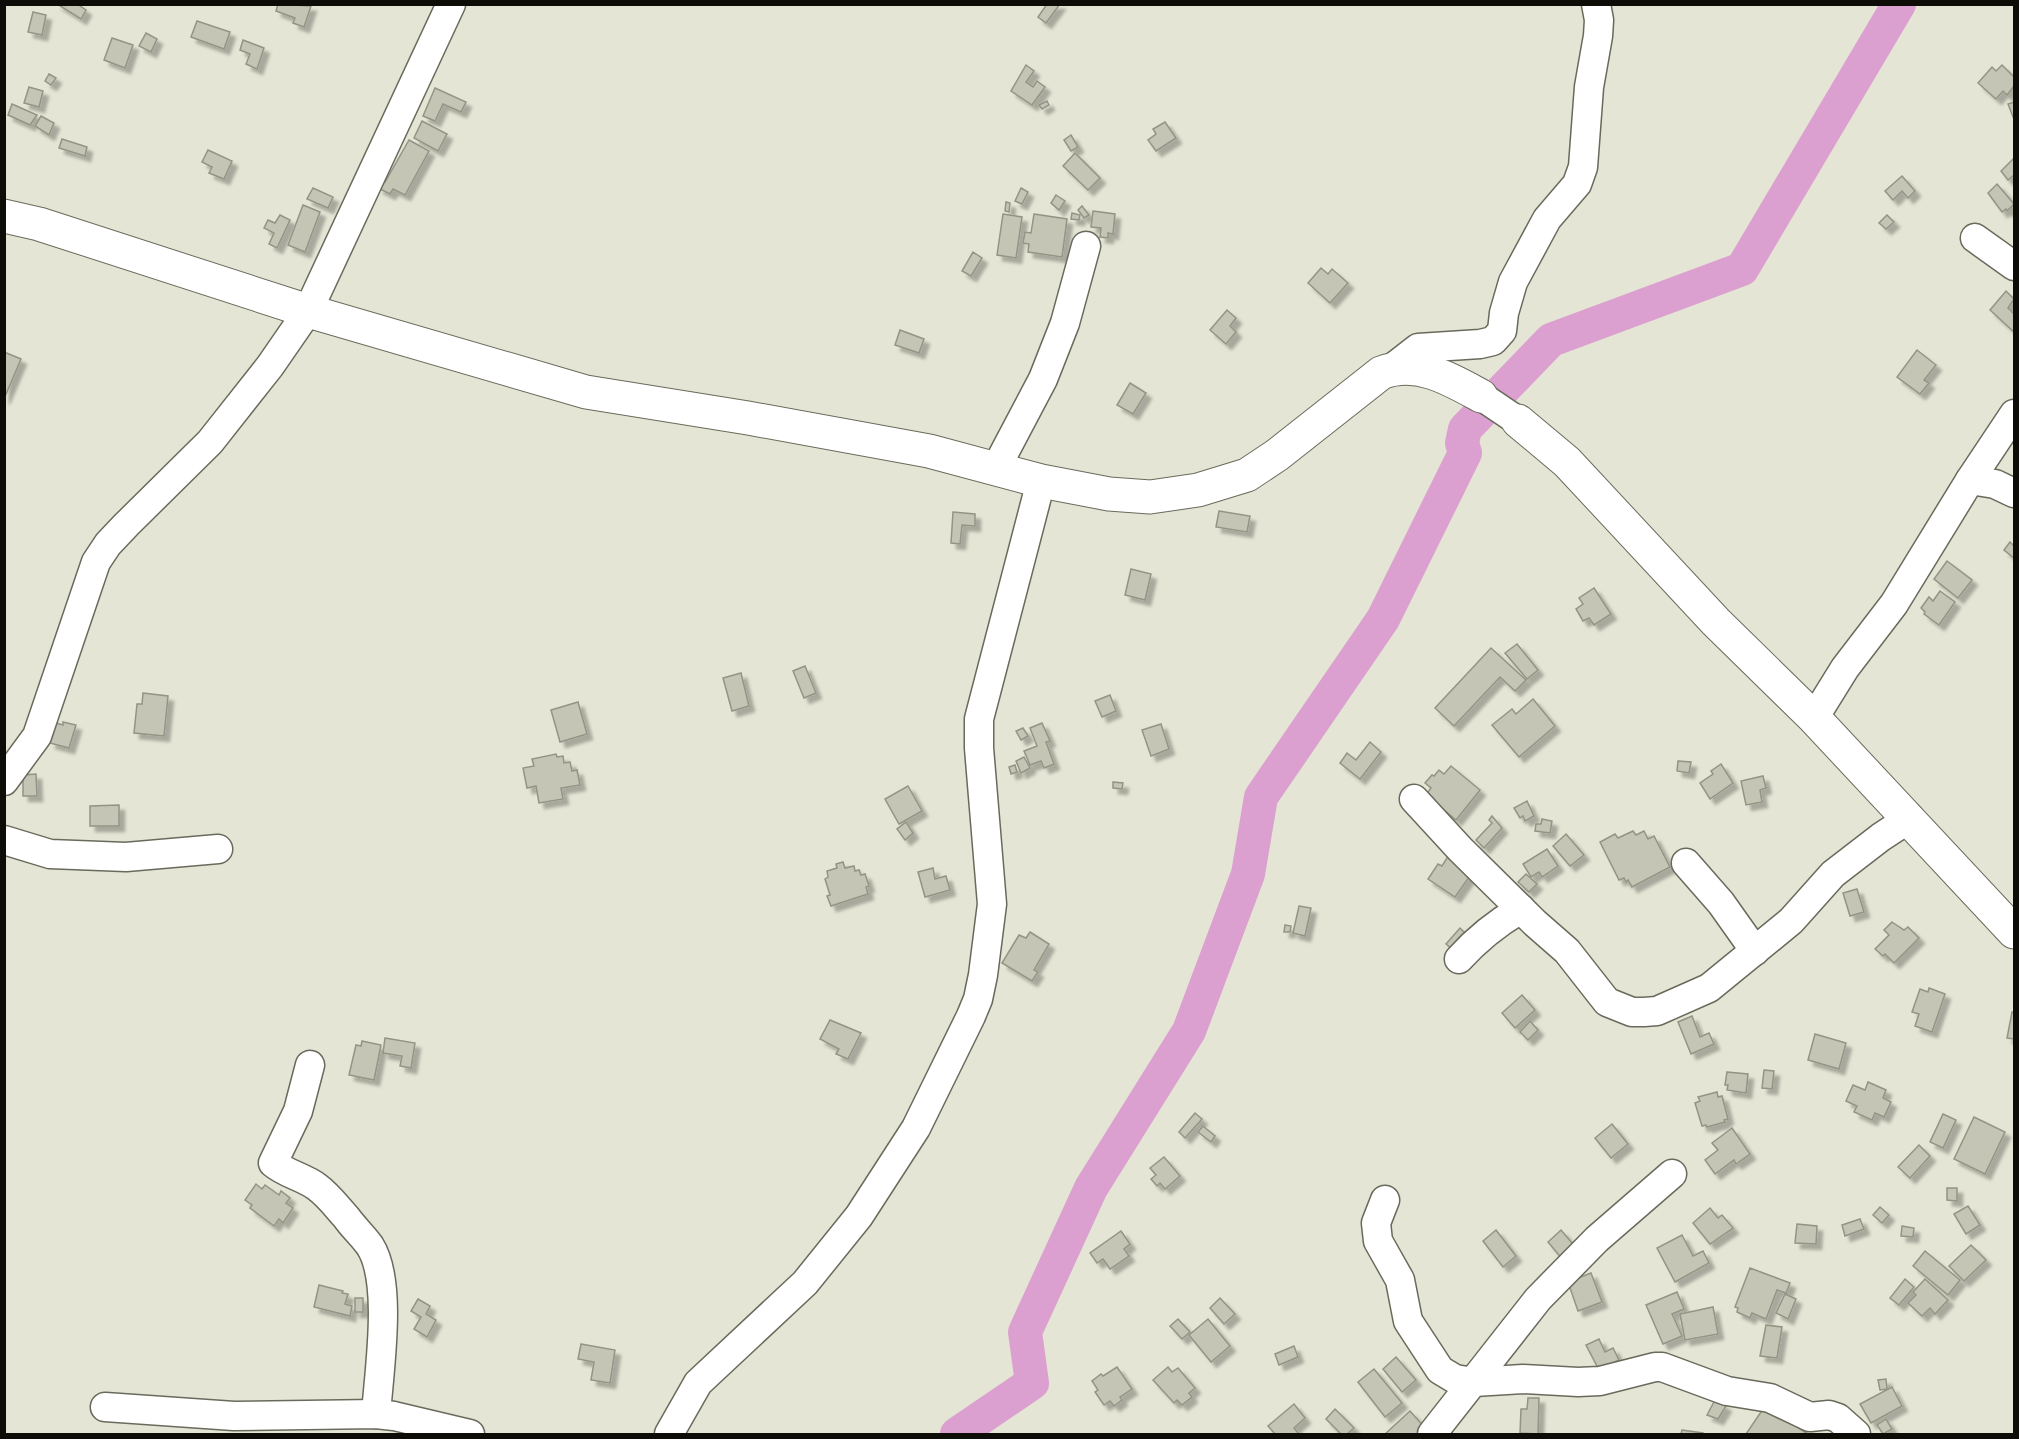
<svg xmlns="http://www.w3.org/2000/svg" width="2019" height="1439" font-family="Ubuntu,sans-serif">
<defs>
<filter id="shadow"><feDropShadow dx="5.5" dy="5.5" stdDeviation="1.5" flood-color="#0004"/></filter>
</defs>
<rect width="100%" height="100%" fill="#e5e5d5"/>
<g fill="none" stroke-linecap="round" stroke-linejoin="round">
<polyline stroke="#dba0cf" stroke-width="34" points="957,1434 1032,1383 1025,1332 1091,1188 1189,1031 1248,874 1261,797 1383,619 1465,453 1462,443 1465,429 1551,340 1742,269 1899,4"/>
</g>
<g fill="#c5c5b6" stroke="#949485" stroke-width="1.5" filter="url(#shadow)">
<polygon points="57,4 77,4 86,10 81,19"/>
<polygon points="278,4 311,6 304,27 293,23 295,18 276,11"/>
<polygon points="1047,4 1060,4 1046,23 1038,17"/>
<polygon points="33,12 46,15 42,35 28,32"/>
<polygon points="197,21 230,32 224,49 191,37"/>
<polygon points="146,33 157,39 151,52 139,46"/>
<polygon points="112,38 133,45 125,68 104,60"/>
<polygon points="243,40 264,48 257,69 246,64 250,54 240,50"/>
<polygon points="1026,65 1034,71 1026,82 1033,87 1037,81 1045,87 1032,105 1011,91"/>
<polygon points="2002,65 2014,77 2014,86 2007,95 2003,91 1996,99 1978,83 1992,67 1996,71"/>
<polygon points="49,74 56,78 51,85 45,81"/>
<polygon points="29,87 43,91 39,107 24,103"/>
<polygon points="435,88 466,102 461,112 443,104 435,121 423,116"/>
<polygon points="1047,101 1049,105 1042,109 1039,105"/>
<polygon points="2014,102 2014,116 2013,117 2008,104"/>
<polygon points="12,104 37,115 30,125 8,115"/>
<polygon points="41,116 54,123 49,135 35,126"/>
<polygon points="422,121 447,134 438,151 414,138"/>
<polygon points="1165,122 1176,138 1156,151 1148,140 1156,134 1153,129"/>
<polygon points="1071,135 1078,147 1071,151 1064,140"/>
<polygon points="62,139 87,147 85,156 59,148"/>
<polygon points="409,140 429,151 405,195 393,189 390,194 378,188 382,181 385,182"/>
<polygon points="208,150 232,161 224,179 209,173 212,167 202,162"/>
<polygon points="1075,153 1100,178 1088,190 1063,166"/>
<polygon points="2014,158 2014,175 2008,180 2001,171"/>
<polygon points="1902,176 1915,191 1908,198 1902,191 1893,200 1885,191"/>
<polygon points="1997,184 2014,204 2007,211 2006,209 2002,212 1988,193"/>
<polygon points="313,188 333,197 328,208 307,199"/>
<polygon points="1021,188 1028,192 1022,204 1015,201"/>
<polygon points="1056,195 1065,201 1059,210 1051,203"/>
<polygon points="1006,202 1010,203 1009,212 1005,211"/>
<polygon points="303,205 320,212 305,252 288,245"/>
<polygon points="1082,206 1089,215 1084,218 1078,210"/>
<polygon points="1093,211 1115,214 1113,234 1108,233 1108,238 1100,237 1101,228 1091,227"/>
<polygon points="1072,213 1080,215 1079,220 1071,219"/>
<polygon points="1003,214 1022,217 1016,258 997,255"/>
<polygon points="1034,214 1067,219 1062,257 1028,252 1029,244 1023,243 1025,232 1031,233"/>
<polygon points="280,215 290,220 277,248 269,244 274,233 264,228 268,220 275,223"/>
<polygon points="1887,215 1894,222 1886,229 1879,223"/>
<polygon points="973,252 982,258 971,276 962,271"/>
<polygon points="1321,268 1328,274 1332,269 1348,283 1330,303 1308,283"/>
<polygon points="2006,291 2014,299 2008,308 2014,314 2014,332 1990,310"/>
<polygon points="1227,310 1236,318 1230,326 1236,332 1226,344 1210,330"/>
<polygon points="900,330 924,339 919,353 895,345"/>
<polygon points="1917,350 1936,365 1924,380 1929,383 1920,394 1897,377"/>
<polygon points="4,352 21,359 4,399"/>
<polygon points="1130,383 1146,393 1133,414 1117,405"/>
<polygon points="1219,511 1250,516 1247,532 1216,527"/>
<polygon points="953,512 975,514 975,526 962,525 960,544 951,543"/>
<polygon points="2010,542 2014,546 2014,558 2004,550"/>
<polygon points="1947,561 1972,580 1958,598 1934,579"/>
<polygon points="1131,569 1151,574 1145,600 1125,595"/>
<polygon points="1594,588 1611,614 1594,625 1589,618 1583,621 1576,609 1583,604 1579,598"/>
<polygon points="1940,591 1955,602 1939,625 1924,614 1925,612 1921,608 1929,597 1933,601"/>
<polygon points="1517,644 1538,670 1527,679 1505,653"/>
<polygon points="1491,648 1526,680 1515,691 1500,677 1454,726 1435,708"/>
<polygon points="805,666 816,693 804,698 793,671"/>
<polygon points="741,673 749,706 732,711 723,678"/>
<polygon points="143,693 168,696 164,736 134,733 137,704 142,704"/>
<polygon points="1110,695 1116,711 1102,717 1095,701"/>
<polygon points="1533,699 1555,726 1519,757 1492,725 1512,709 1516,714"/>
<polygon points="578,702 587,734 560,742 551,710"/>
<polygon points="63,722 76,725 69,748 50,743 56,723 63,725"/>
<polygon points="1042,723 1050,741 1046,742 1054,764 1044,768 1041,761 1030,765 1024,751 1037,746 1030,728"/>
<polygon points="1161,724 1169,749 1151,756 1142,730"/>
<polygon points="1023,728 1028,736 1021,740 1016,731"/>
<polygon points="1370,742 1381,752 1360,779 1340,763 1347,753 1356,760"/>
<polygon points="556,754 557,757 563,756 564,763 570,762 572,771 577,770 580,785 561,788 563,799 539,803 536,786 527,788 523,768 534,766 532,759"/>
<polygon points="1024,757 1030,768 1021,773 1016,761"/>
<polygon points="1678,761 1691,762 1689,773 1677,771"/>
<polygon points="1721,764 1733,783 1710,799 1700,783 1713,774 1711,771"/>
<polygon points="1015,765 1017,772 1011,774 1009,767"/>
<polygon points="1451,766 1480,790 1456,820 1426,795 1431,788 1425,783 1432,775 1434,776 1439,770 1444,774"/>
<polygon points="36,774 37,796 23,796 23,775"/>
<polygon points="1763,776 1766,788 1760,790 1762,802 1746,805 1741,781"/>
<polygon points="1113,782 1123,783 1122,789 1113,788"/>
<polygon points="908,786 922,811 899,824 885,799"/>
<polygon points="1527,801 1534,816 1525,821 1523,816 1520,818 1514,808"/>
<polygon points="119,805 119,826 90,826 90,806"/>
<polygon points="1492,816 1502,828 1484,848 1476,840 1492,823 1489,820"/>
<polygon points="1542,819 1552,821 1550,833 1535,831 1536,824 1541,824"/>
<polygon points="906,822 913,833 905,840 897,829"/>
<polygon points="1633,831 1636,835 1644,831 1648,839 1654,836 1670,867 1632,887 1628,880 1626,882 1624,878 1619,880 1600,842 1615,834 1618,838"/>
<polygon points="1566,834 1584,855 1570,866 1553,846"/>
<polygon points="1547,849 1558,866 1542,877 1539,872 1531,877 1523,864"/>
<polygon points="1450,853 1474,870 1455,897 1428,879 1438,864 1442,866"/>
<polygon points="843,862 845,868 854,866 855,871 859,870 861,875 865,874 869,886 866,887 868,894 831,906 827,896 830,895 825,879 828,877 827,871 837,868 836,864"/>
<polygon points="933,868 935,879 946,876 950,890 925,897 918,872"/>
<polygon points="1526,874 1537,884 1529,892 1518,882"/>
<polygon points="1857,889 1864,912 1850,916 1843,893"/>
<polygon points="1299,906 1311,908 1305,936 1293,933"/>
<polygon points="1892,922 1904,930 1908,927 1919,938 1894,963 1885,954 1883,956 1875,949 1889,935 1884,930"/>
<polygon points="1285,925 1291,926 1290,932 1284,932"/>
<polygon points="1460,928 1471,939 1457,954 1446,944"/>
<polygon points="1030,932 1049,944 1034,970 1038,972 1032,981 1002,963 1019,935 1026,938"/>
<polygon points="1929,988 1945,994 1932,1032 1915,1026 1919,1014 1912,1012 1920,989 1928,992"/>
<polygon points="1522,995 1535,1010 1515,1028 1502,1013"/>
<polygon points="2012,1012 2014,1012 2014,1039 2007,1038"/>
<polygon points="1692,1016 1700,1037 1709,1033 1714,1044 1691,1054 1678,1022"/>
<polygon points="830,1020 861,1033 848,1059 836,1054 839,1049 820,1039"/>
<polygon points="1530,1021 1538,1030 1528,1040 1520,1032"/>
<polygon points="1815,1034 1846,1043 1839,1069 1808,1060"/>
<polygon points="385,1038 415,1043 411,1068 400,1066 402,1056 383,1053"/>
<polygon points="362,1041 381,1045 374,1080 349,1075 356,1045 361,1046"/>
<polygon points="1764,1070 1774,1071 1772,1089 1762,1088"/>
<polygon points="1727,1072 1748,1074 1746,1093 1727,1090 1728,1085 1725,1085"/>
<polygon points="1868,1082 1886,1090 1883,1098 1891,1102 1884,1117 1875,1113 1872,1120 1854,1112 1857,1106 1846,1101 1853,1085 1865,1090"/>
<polygon points="1717,1092 1718,1097 1722,1096 1728,1119 1724,1120 1725,1122 1707,1127 1706,1125 1702,1126 1695,1103 1700,1101 1698,1097"/>
<polygon points="1195,1113 1202,1119 1185,1138 1179,1132"/>
<polygon points="1943,1114 1956,1120 1943,1148 1930,1142"/>
<polygon points="1974,1117 2005,1132 1985,1174 1954,1159"/>
<polygon points="1612,1124 1628,1144 1611,1158 1595,1138"/>
<polygon points="1203,1126 1215,1136 1211,1142 1198,1132"/>
<polygon points="1732,1128 1750,1154 1736,1164 1734,1160 1715,1174 1705,1160 1718,1150 1712,1143"/>
<polygon points="1919,1145 1930,1156 1910,1178 1898,1167"/>
<polygon points="1164,1157 1180,1176 1165,1189 1160,1183 1157,1186 1151,1179 1156,1175 1150,1168"/>
<polygon points="256,1184 262,1189 265,1185 279,1195 281,1191 290,1198 286,1203 293,1208 283,1223 279,1219 274,1226 250,1208 252,1205 245,1200"/>
<polygon points="1947,1188 1957,1188 1957,1201 1947,1200"/>
<polygon points="1968,1206 1980,1225 1966,1234 1954,1214"/>
<polygon points="1880,1207 1889,1215 1882,1223 1873,1215"/>
<polygon points="1710,1208 1718,1218 1722,1215 1733,1228 1710,1244 1693,1223"/>
<polygon points="1860,1219 1864,1229 1845,1236 1842,1225"/>
<polygon points="1797,1224 1817,1226 1816,1244 1795,1243"/>
<polygon points="1902,1226 1914,1228 1913,1237 1901,1236"/>
<polygon points="1496,1230 1516,1256 1503,1267 1483,1241"/>
<polygon points="1561,1230 1577,1249 1563,1260 1548,1242"/>
<polygon points="1121,1231 1130,1244 1124,1249 1129,1256 1110,1269 1103,1259 1097,1263 1090,1253"/>
<polygon points="1682,1235 1693,1256 1703,1251 1709,1263 1675,1282 1657,1248"/>
<polygon points="1971,1245 1986,1260 1964,1281 1949,1266"/>
<polygon points="1925,1251 1960,1280 1948,1295 1913,1266"/>
<polygon points="1750,1268 1790,1283 1786,1293 1777,1290 1766,1319 1752,1313 1750,1318 1737,1312 1738,1308 1735,1307"/>
<polygon points="1591,1273 1602,1302 1578,1311 1568,1282"/>
<polygon points="1905,1279 1914,1287 1899,1305 1890,1298"/>
<polygon points="1925,1279 1948,1300 1935,1314 1930,1308 1922,1316 1908,1303 1916,1295 1913,1292"/>
<polygon points="319,1285 343,1291 342,1293 348,1294 345,1304 352,1306 350,1316 314,1307"/>
<polygon points="1677,1292 1684,1309 1672,1314 1682,1336 1663,1344 1646,1305"/>
<polygon points="1785,1294 1796,1299 1788,1319 1776,1313"/>
<rect x="355" y="1298" width="8" height="14"/>
<polygon points="1220,1298 1235,1314 1224,1324 1210,1308"/>
<polygon points="418,1299 430,1306 426,1314 436,1320 427,1337 414,1329 421,1317 411,1311"/>
<polygon points="1713,1307 1718,1334 1685,1340 1680,1314"/>
<polygon points="1178,1319 1190,1332 1182,1339 1170,1326"/>
<polygon points="1208,1319 1230,1346 1211,1362 1189,1335"/>
<polygon points="1766,1325 1782,1327 1777,1358 1760,1356"/>
<polygon points="1599,1339 1605,1352 1613,1348 1619,1360 1599,1370 1586,1345"/>
<polygon points="581,1344 615,1350 610,1383 591,1380 594,1362 578,1359"/>
<polygon points="1294,1346 1298,1357 1279,1365 1275,1354"/>
<polygon points="1396,1357 1416,1380 1402,1392 1383,1369"/>
<polygon points="1117,1367 1132,1389 1120,1397 1122,1400 1114,1406 1110,1401 1104,1405 1095,1392 1098,1390 1092,1381 1101,1374 1103,1376"/>
<polygon points="1168,1367 1172,1372 1178,1368 1195,1388 1189,1393 1192,1397 1182,1405 1177,1400 1174,1403 1153,1380"/>
<polygon points="1374,1369 1402,1403 1385,1417 1358,1382"/>
<polygon points="1886,1379 1887,1389 1880,1390 1878,1380"/>
<polygon points="1892,1387 1902,1406 1871,1423 1860,1404"/>
<polygon points="1528,1398 1539,1398 1538,1434 1520,1433 1521,1409 1527,1409"/>
<polygon points="1715,1400 1726,1406 1718,1419 1707,1415"/>
<polygon points="1294,1404 1305,1418 1294,1428 1299,1434 1275,1434 1268,1426"/>
<polygon points="1765,1406 1808,1434 1746,1434"/>
<polygon points="1335,1409 1354,1428 1347,1434 1341,1434 1326,1419"/>
<polygon points="1410,1411 1425,1428 1418,1434 1385,1434"/>
<polygon points="1886,1419 1892,1429 1883,1434 1877,1425"/>
<polygon points="1682,1430 1703,1433 1703,1434 1681,1434"/>
</g>
<g fill="none" stroke-linecap="round" stroke-linejoin="round">
<g stroke="#6a6a5c" stroke-width="31">
<g id="minor">
<polyline points="1975,238 2014,266"/>
<polyline points="1391,369 1418,348 1480,344 1493,341 1502,331 1504,313 1513,282 1547,219 1577,184 1583,167 1589,87 1598,36 1599,20 1596,4"/>
<polyline points="1481,396 1518,421"/>
<polyline points="995,470 1043,379 1065,323 1086,246"/>
<polyline points="1970,480 1995,484 2014,493"/>
<polyline points="1814,718 1845,668 1894,604 1970,480 2014,414"/>
<polyline points="4,781 37,736 96,562 108,544 126,525 210,442 270,366 308,311 451,4"/>
<polyline points="1414,799 1460,849 1535,923 1567,951 1607,1002 1632,1012 1644,1012 1657,1011 1709,988 1791,921 1833,874 1881,837 1910,818"/>
<polyline points="4,840 50,854 126,857 218,849"/>
<polyline points="1686,863 1721,903 1755,951"/>
<path d="M1459,959c18,-20 38,-36 62,-50"/>
<path d="M310,1065l-12,46 -25,52c13,11 31,14 44,24 11,8 20,20 29,30 7,10 17,19 24,29 23,36 9,125 6,168"/>
<polyline points="1385,1200 1376,1223 1378,1241 1400,1280 1408,1321 1440,1370 1455,1379 1474,1382 1523,1379 1578,1382 1600,1381 1655,1367 1662,1367 1727,1391 1770,1398 1810,1417 1829,1415 1838,1418 1856,1434"/>
<polyline points="105,1407 234,1416 376,1414 394,1416 470,1434"/>
<polyline points="669,1434 698,1383 805,1283 859,1216 916,1128 971,1016 978,999 983,975 992,904 979,748 979,719 1041,481"/>
<polyline points="1432,1434 1538,1299 1597,1239 1672,1174"/>
</g>
</g>
<g stroke="#6a6a5c" stroke-width="35">
<g id="major">
<path d="M4,216l35,8 269,87 278,81 162,26 181,33 112,30 68,13 41,3 48,-7 49,-15 30,-20 104,-82c36,-14 69,6 100,23"/>
<polyline points="1518,421 1567,462 1716,622 1814,718 2014,932"/>
</g>
</g>
<use href="#minor" stroke="#fff" stroke-width="28"/>
<use href="#major" stroke="#fff" stroke-width="33"/>
</g>
<rect width="2019" height="1439" fill="none" stroke="#0d0c07" stroke-width="12"/>
</svg>
